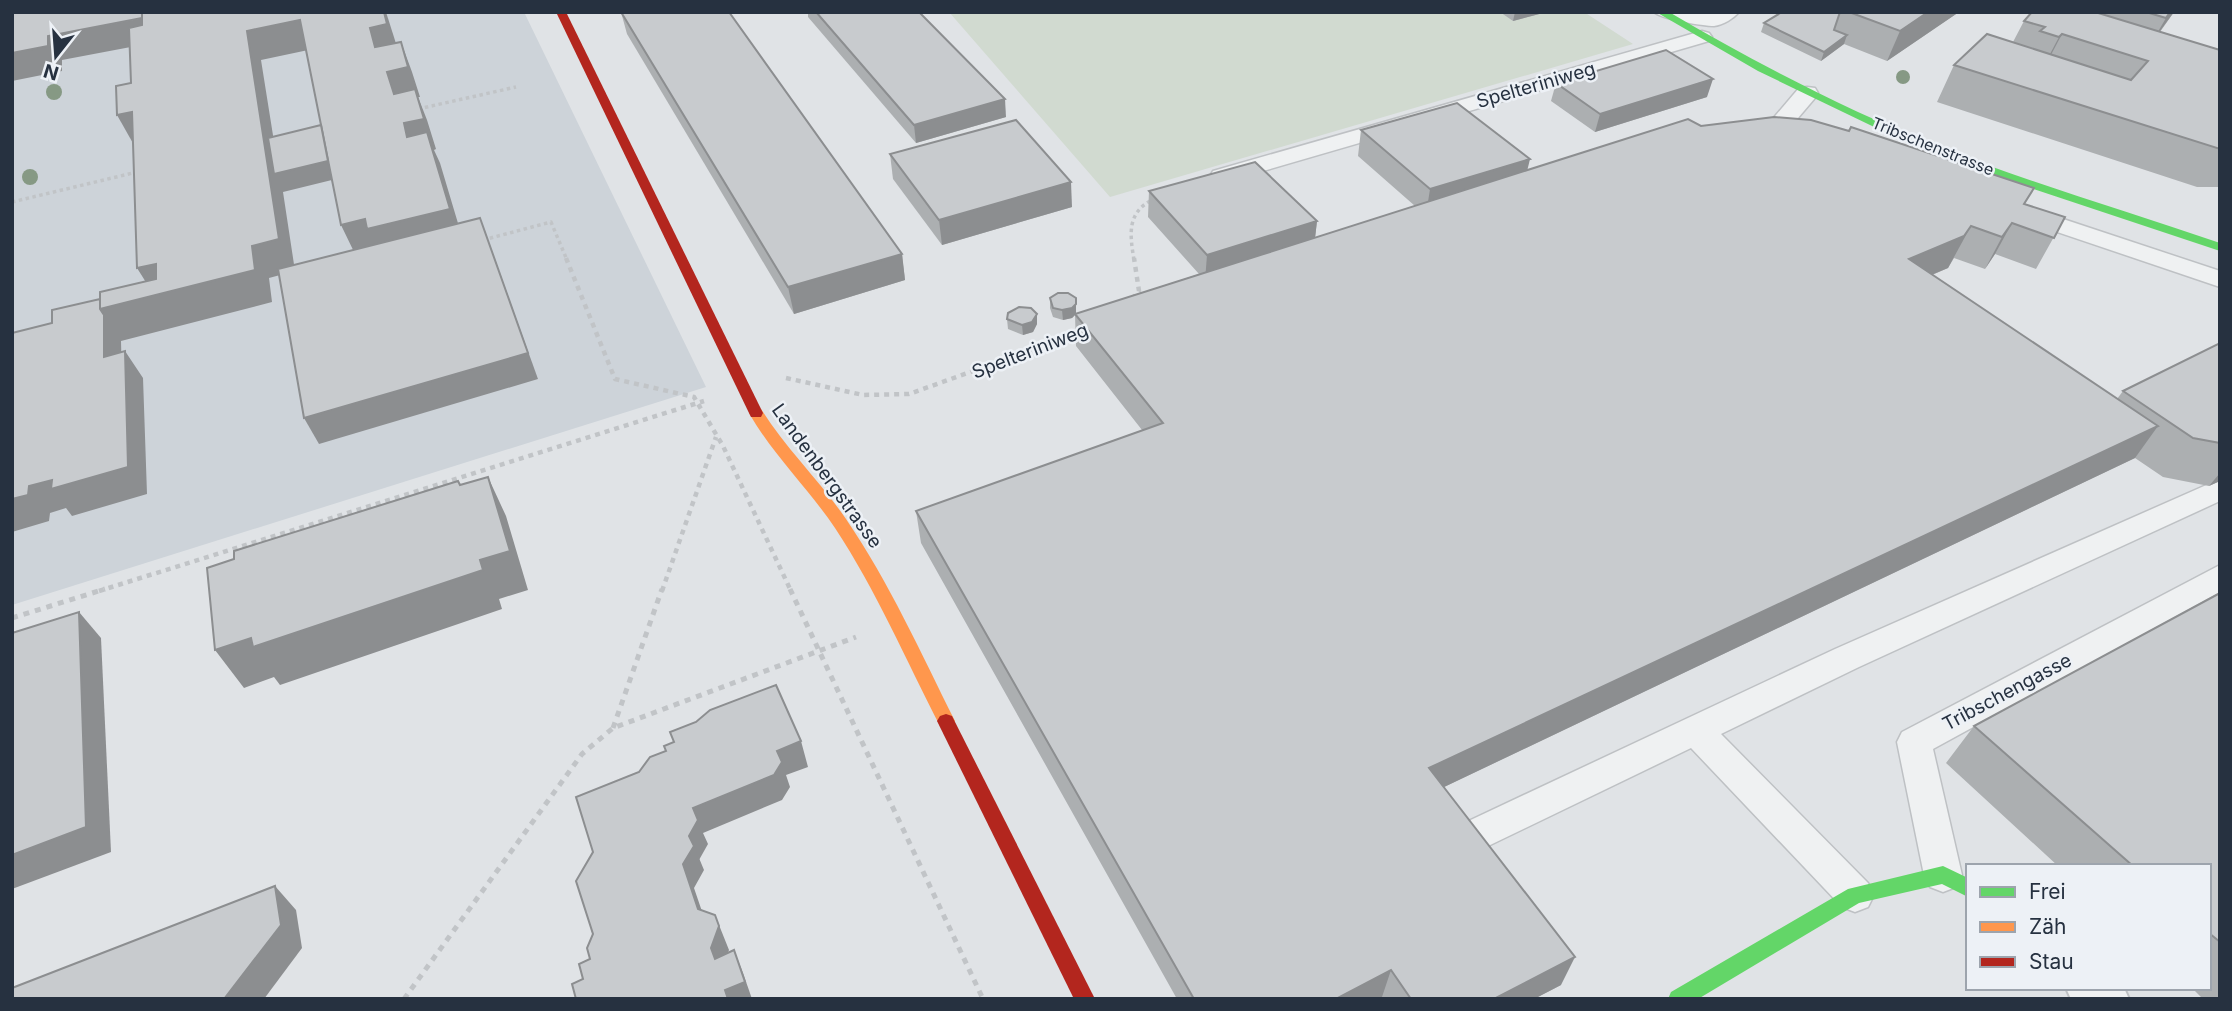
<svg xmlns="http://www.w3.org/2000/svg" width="2232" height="1011" font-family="Inter,sans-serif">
<rect width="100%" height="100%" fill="#e0e3e6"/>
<polygon fill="#cdd3d9" points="12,12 524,12 706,387 12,605"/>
<polygon fill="#d1dad0" points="949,12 1584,12 1633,44 1110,197"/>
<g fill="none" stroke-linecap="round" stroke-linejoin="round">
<g stroke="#bec1c4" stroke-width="3">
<g id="lane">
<path d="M1654,12h85c-5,6 -16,13 -25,14 -11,0 -53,-7 -60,-14z"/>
<polygon points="1702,31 1709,33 1712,37 1709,41 1229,181 1213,181 1210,176 1213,171"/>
<polygon points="1807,87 1815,88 1818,93 1815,98 1781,138 1765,138 1762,133 1765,128 1799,88"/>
<polygon points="2021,205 2220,271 2220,287 2013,217 2009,212 2013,207"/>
<polygon points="2220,479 2220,501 1859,667 1721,734 1868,883 1874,895 1868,907 1855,912 1842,907 1691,748 1486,847 1473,852 1460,847 1455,836 1460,825 1835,649"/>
<polygon points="2220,565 2220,592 1933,749 1962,875 1956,887 1943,892 1930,887 1924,875 1897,742 1902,732"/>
</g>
</g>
<g stroke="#bec1c4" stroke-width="4">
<polygon id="street" points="2066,988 2124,988 2129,999 2071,999"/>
</g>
<g stroke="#c1c4c7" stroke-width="3.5" stroke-dasharray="3.5 3.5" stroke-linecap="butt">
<polyline points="418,109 516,87"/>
<polyline points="12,202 137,172"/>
<polyline points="483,240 551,222 567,260"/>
<path d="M1134,260c-4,-25 -8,-48 20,-61"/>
</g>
<g stroke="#c1c4c7" stroke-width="4.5" stroke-dasharray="5 5" stroke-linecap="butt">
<polyline points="566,258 615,379 694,397 723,446 791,591"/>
<polyline points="1132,299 1139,291 1134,258"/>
<polyline points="786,378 863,395 909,394 1079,333"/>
<polyline points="99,591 704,401"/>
<polyline points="662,591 716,437"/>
</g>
<g stroke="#c1c4c7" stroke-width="5" stroke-dasharray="6 6" stroke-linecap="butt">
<polyline points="790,589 983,999"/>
<polyline points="12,618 105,589"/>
<polyline points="613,728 662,589"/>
<polyline points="404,999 582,754 613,728 856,637"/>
</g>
<use href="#lane" fill="#eff1f2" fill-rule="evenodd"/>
<use href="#street" fill="#eff1f2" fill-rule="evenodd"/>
<g fill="#63d668" fill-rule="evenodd">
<path d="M1656,12h13c87,51 176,97 270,135 92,36 187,64 281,96v8l-217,-72 -106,-41 -139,-67z"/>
<polygon points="1943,866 1968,878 1968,897 1942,884 1859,903 1698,999 1668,999 1671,992 1848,889"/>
</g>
<path fill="#ff974d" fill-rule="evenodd" d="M756,408l5,1c25,40 59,72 85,110 43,63 75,134 109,202l-3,5 -6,2 -6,-2c-34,-66 -64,-136 -105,-198 -27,-40 -62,-73 -86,-115z"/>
<g fill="#b3261e" fill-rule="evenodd">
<polygon points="556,12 566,12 763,413 761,417 751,417 749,413"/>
<polygon points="946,714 952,716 1095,999 1074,999 937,721 940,716"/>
</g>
</g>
<g fill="#869984">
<circle cx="1903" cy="77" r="7"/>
<circle cx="54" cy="92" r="8"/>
<circle cx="30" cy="177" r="8"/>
</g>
<g fill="#acafb1">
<polygon points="621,12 729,12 902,254 905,280 794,314 627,34"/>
<polygon points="808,12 919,12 1006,117 916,143 808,17"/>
<polygon points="1500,12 1547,12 1513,21"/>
<polygon points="1782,12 1959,12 1887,61 1844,44 1821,61 1761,32 1764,23"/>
<polygon points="2032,12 2174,12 2160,32 2220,50 2220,187 2197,187 1937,102 1954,65 2013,42 2024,21"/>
<polygon points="1556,83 1707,97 1595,132 1551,101"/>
<polygon points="1701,126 2025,204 2065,217 2036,269 1995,254 1985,269 1954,258 1948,268 1932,275 2117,399 2123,391 2220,343 2220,481 2209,486 2163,477 2135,458 1444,787 1561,985 1534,999 1383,999 1382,997 1379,999 1177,999 921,543 916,511 1142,430 1076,346 1075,315 1072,318 1063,320 1053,317 1050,308 1050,298 1076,314 1199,274 1148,217 1149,191 1317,221 1315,238 1415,206 1358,156 1361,130 1528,170"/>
<polygon points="890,154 1072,207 942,245 893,179"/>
<polygon points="1007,319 1037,324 1033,332 1023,335 1008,329"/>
<polygon points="2220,593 2220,999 2203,999 2192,988 2209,988 2209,866 2058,866 1946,763 1974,726"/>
</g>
<g fill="#8c8e90">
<polygon points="384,12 386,12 399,53 375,47 370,28"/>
<polygon points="1515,12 1547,12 1513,21"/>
<polygon points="1928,12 1959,12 1887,61 1900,31"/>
<polygon points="2170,12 2174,12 2152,42 2166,18"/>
<polygon points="160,15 173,39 62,60 62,71 12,81 12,53 48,36"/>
<polygon points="300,20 313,49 261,60 279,173 331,160 340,178 283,192 295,271 269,278 272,302 121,341 122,383 104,357 100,309 154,295 137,268 156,264 252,246 247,31"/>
<polygon points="2062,34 2043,70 2040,73 2059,37"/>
<polygon points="1847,35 1844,44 1821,61 1824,52"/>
<polygon points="401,42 412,72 420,97 418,97 427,120 436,149 434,150 440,163 463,240 356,256 341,225 407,137 387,72"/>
<polygon points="1713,79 1707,97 1595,132 1600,114"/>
<polygon points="1005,99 1006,117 916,143 914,125"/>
<polygon points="132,112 134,145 117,115"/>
<polygon points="1530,159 1524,184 1426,215 1430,189"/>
<polygon points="1071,182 1072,207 942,245 939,220"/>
<polygon points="480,218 538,379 319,444 304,418"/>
<polygon points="1317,221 1314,247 1205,281 1207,255"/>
<polygon points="2012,223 1995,254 1985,269 2002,237"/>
<polygon points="1971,226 1948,268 1893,291 1909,259"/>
<polygon points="902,254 905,280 794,314 788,287"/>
<polygon points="1076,298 1076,314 1072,318 1063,320 1062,310"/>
<polygon points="1037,314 1037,324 1033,332 1023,335 1022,325"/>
<polygon points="125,351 143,378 147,494 72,516 66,508 50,513 49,521 12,532 12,499 29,486"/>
<polygon points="2158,426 2135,458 1421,798 1429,768"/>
<polygon points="2220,473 2220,481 2209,486"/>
<polygon points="488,477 506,516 528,590 499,599 502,609 280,685 274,677 244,688 215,650 480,560"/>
<polygon points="79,612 101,638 111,852 12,889 12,855"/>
<polygon points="801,741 808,767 786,775 790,787 782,800 703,833 708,844 699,860 689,836 693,808 777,751"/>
<polygon points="694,846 704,870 694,888 709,932 698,909 683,864"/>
<polygon points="275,886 296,910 302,948 264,999 224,999"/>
<polygon points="715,915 729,950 721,971 715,959 711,948"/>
<polygon points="734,950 743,973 752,999 728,999 725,990"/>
<polygon points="1575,957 1561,985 1534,999 1494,999"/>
<polygon points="1391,970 1382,997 1379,999 1336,999"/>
</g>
<g fill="#c8cbce" stroke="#8c8e90" stroke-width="2">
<polygon points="12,12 143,12 142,18 48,36 48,46 12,53"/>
<polygon points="142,12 384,12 387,24 370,28 375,47 401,42 408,67 387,72 394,94 415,89 424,119 404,123 407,137 427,132 450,209 367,229 365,219 341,225 300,20 247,31 279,239 252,246 255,270 100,309 100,292 156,279 156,264 137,268 132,112 117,115 116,86 131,83 129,28 142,25"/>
<polygon points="621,12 729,12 902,254 788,287"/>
<polygon points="816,12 919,12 1005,99 914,125"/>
<polygon points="1782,12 1840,12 1834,30 1847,35 1824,52 1764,23"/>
<polygon points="1849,12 1928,12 1900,31"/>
<polygon points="2032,12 2095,12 2220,50 2220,149 1954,65 1987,34 2131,80 2148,61 2062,34 2059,37 2040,31 2045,27 2024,21"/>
<polygon points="2146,12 2170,12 2166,18"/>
<polygon points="1666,50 1713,79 1600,114 1556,83"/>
<polygon points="1457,103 1530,159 1430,189 1361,130"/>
<polygon points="1774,117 1811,120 1849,131 1851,127 2034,188 2024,204 2065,217 2054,238 2012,223 2002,237 1971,226 1964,236 1909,259 2158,426 1429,768 1575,957 1494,999 1411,999 1391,970 1336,999 1194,999 916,511 1163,423 1075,314 1688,119 1701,126"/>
<polygon points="1016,120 1071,182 939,220 890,154"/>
<polygon points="321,125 328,161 274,174 268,138"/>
<polygon points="1255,162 1317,221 1207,255 1149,191"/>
<polygon points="480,218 528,353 304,418 278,269"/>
<polygon points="1058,293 1068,293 1076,298 1076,304 1072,308 1062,310 1053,308 1050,298"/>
<polygon points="100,299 100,309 104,315 104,357 125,351 128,467 51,489 52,480 29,486 28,495 12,499 12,333 52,323 52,310"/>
<polygon points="1019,307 1031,308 1037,314 1032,322 1022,325 1007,319 1008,313"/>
<polygon points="2220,343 2220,443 2193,438 2123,391"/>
<polygon points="488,477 510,551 480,560 483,570 253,647 251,638 215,650 207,568 234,559 234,551 458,481 460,485"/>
<polygon points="2220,593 2220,942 2209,933 2209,866 2133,866 1974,726"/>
<polygon points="79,612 86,827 12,855 12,633"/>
<polygon points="776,685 801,741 777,751 782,762 774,775 693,808 698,820 689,836 694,846 683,864 698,909 715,915 719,926 711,948 715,959 734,950 745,982 725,990 728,999 576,999 572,984 583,979 579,964 590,959 587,948 593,934 576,881 593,852 576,797 639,772 650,757 666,751 664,746 674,742 670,732 696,722 710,710"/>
<polygon points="275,886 281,925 224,999 12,999 12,988"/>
</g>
<g text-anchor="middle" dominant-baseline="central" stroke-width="5" stroke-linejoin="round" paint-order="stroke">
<g font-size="16" fill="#263140" stroke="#edf1f6">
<text transform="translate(1933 146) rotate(22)">Tribschenstrasse</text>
</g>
<g font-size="19" fill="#263140" stroke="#edf1f6">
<text transform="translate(1536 85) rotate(-16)">Spelteriniweg</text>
<text transform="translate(1030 351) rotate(-21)">Spelteriniweg</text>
<text transform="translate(827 476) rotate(54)">Landenbergstrasse</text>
<text transform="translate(2007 692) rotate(-28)">Tribschengasse</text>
</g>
</g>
<rect width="2232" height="1011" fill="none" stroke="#263140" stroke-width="28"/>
<rect x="1966" y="864" width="245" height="126" fill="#edf1f6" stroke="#9da4ad" stroke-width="2"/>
<rect x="1980" y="887" width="35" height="10" fill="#63d668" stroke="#9da4ad" stroke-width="2"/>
<text x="2029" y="899" font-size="21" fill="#263140">Frei</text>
<rect x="1980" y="922" width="35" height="10" fill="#ff974d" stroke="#9da4ad" stroke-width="2"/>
<text x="2029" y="934" font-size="21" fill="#263140">Zäh</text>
<rect x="1980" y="957" width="35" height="10" fill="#b3261e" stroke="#9da4ad" stroke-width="2"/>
<text x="2029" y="969" font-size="21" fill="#263140">Stau</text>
<g transform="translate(56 56) rotate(197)" stroke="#edf1f6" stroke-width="5" paint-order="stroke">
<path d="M0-5L12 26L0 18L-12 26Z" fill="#263140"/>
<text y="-10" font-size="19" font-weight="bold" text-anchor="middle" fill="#263140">N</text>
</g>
</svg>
